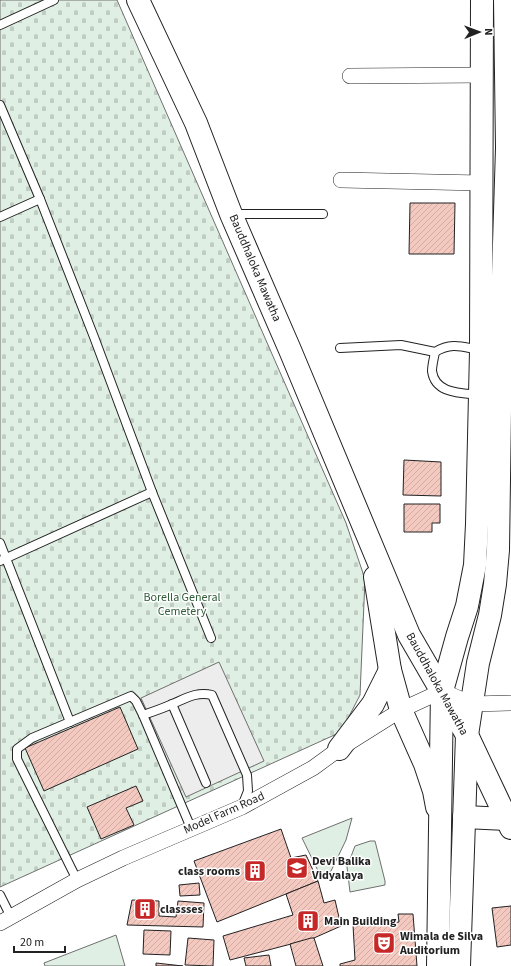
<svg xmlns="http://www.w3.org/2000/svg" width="511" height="966" font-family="'Source Sans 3',sans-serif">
<defs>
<pattern id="cemetery-stones" width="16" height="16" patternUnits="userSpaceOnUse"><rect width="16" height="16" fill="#e0efe3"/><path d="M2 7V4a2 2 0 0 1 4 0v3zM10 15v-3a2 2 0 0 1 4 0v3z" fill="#c0cdc2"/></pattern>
<pattern id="building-hatch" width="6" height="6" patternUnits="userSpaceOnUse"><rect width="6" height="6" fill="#f3c9c0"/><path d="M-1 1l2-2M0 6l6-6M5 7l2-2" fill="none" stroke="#d0aca5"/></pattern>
</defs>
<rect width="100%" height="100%" fill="#fff"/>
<g fill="#e0efe3" stroke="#6f6f6f">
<polygon points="352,818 346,840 331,871 321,877 302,838"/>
<polygon points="370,841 375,841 385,881 385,885 350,892 347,867 355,846"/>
<polygon points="116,935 125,966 45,966 44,963"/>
</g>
<polygon fill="url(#cemetery-stones)" stroke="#6f6f6f" points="0,0 117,0 346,523 365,579 360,695 341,732 0,887"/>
<polygon fill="#ededed" stroke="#6f6f6f" points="219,662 264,761 186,797 141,698"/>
<g fill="url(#building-hatch)" stroke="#222">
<polygon points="410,203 455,203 454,254 409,254"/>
<polygon points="404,460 441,462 441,496 403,495"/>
<polygon points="404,504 440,504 440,523 432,523 432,532 404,532"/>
<polygon points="120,707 138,749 44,791 25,748"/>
<polygon points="136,786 143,801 126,808 134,825 101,839 87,807"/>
<polygon points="281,829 291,858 306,855 318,881 217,922 194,861"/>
<polygon points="318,881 324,903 335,900 341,926 314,938 230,960 223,936 293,915 286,894"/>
<polygon points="199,883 200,895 180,896 179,885"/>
<polygon points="132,900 159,901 159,916 176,917 178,901 204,903 203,927 127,925"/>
<polygon points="511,906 511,945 497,947 492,908"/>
<polygon points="398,914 413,914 417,966 340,966 340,964 355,960 353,925 399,922"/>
<polygon points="144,930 171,931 170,955 143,954"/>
<polygon points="188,938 214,940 213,966 185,965"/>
<polygon points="311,938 314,938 323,966 296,966 290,944"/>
<polygon points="269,955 271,966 246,966 244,958"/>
<polygon points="156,963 183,966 156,966"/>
</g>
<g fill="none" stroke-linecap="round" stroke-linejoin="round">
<g stroke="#222" stroke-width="10">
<g id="service">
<polyline points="0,25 54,0"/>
<polyline points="0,105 40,199"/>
<polyline points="232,214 323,214"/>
<polyline points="0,217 40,199 94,337 152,492"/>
<path d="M340,348l61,-3 34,7c17,-10 27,-5 45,-2"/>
<path d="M435,352c-1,6 -3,13 -3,19 3,23 29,22 47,24"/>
<polyline points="0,543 70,722"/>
<polyline points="0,561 152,492 211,638"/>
<polyline points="172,704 206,783"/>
<path d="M143,715c9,-3 18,-6 27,-10 15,-6 26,-14 42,-10l35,80 1,16 -6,15"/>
<polyline points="77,880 17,759 17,749 32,738 131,696 136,701 143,715 191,828"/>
<polyline points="0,895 11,917"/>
</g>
</g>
<g stroke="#222" stroke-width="16">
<g id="minor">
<polyline points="350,76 483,75"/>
<polyline points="341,180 481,183"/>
<polyline points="0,923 77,880 123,858 242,807 313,768 339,749 401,710 442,691 472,704 511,703"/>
</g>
</g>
<g stroke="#222" stroke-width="24">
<polyline id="secondary" points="467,735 511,828"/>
</g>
<g stroke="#222" stroke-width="24">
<g id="primary">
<polyline points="138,0 196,123 231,214 290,350 409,635 467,735"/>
<polyline points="375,577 390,670 401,710 425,764 434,791 437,807"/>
<polyline points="339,749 373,704 390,670"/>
</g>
</g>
<g stroke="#222" stroke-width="24">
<g id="trunk">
<polyline points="464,817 507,819"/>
<polyline points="438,966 442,691 457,637 467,606 475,565 477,524 481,351 482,0"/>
<polyline points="459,966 467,735 478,663 490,615 495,584 498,550 501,340 507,148 505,0"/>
</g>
</g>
<use href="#service" stroke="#fff" stroke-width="8"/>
<use href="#minor" stroke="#fff" stroke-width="15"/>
<use href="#secondary" stroke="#fff" stroke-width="22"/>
<use href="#primary" stroke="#fff" stroke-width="22"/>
<use href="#trunk" stroke="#fff" stroke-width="22"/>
</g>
<defs>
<g id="school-square" transform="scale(1.15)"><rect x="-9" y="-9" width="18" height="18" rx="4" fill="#c62828" stroke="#fff"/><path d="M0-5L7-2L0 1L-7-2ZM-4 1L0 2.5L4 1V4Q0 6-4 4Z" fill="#fff"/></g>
<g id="building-square" transform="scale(1.15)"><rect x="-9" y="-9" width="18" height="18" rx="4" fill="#c62828" stroke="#fff"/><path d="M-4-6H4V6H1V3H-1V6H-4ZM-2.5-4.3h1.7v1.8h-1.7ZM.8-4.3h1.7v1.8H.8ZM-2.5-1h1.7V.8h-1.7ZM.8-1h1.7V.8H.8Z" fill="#fff"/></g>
<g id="theatre-square" transform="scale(1.15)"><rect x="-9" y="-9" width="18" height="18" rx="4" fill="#c62828" stroke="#fff"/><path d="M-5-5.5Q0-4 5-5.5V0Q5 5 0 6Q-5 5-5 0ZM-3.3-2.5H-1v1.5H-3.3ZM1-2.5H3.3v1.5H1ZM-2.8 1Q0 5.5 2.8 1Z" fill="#fff"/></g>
</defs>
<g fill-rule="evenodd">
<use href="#school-square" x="297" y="868"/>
<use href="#building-square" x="255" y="871"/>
<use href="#building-square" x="145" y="909"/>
<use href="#building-square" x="308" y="921"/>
<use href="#theatre-square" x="384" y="943"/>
</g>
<g text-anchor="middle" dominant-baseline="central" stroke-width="3" stroke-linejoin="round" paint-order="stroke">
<g font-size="12" fill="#222" stroke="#fff">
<text transform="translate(255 268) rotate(67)">Bauddhaloka Mawatha</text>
<text transform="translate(437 684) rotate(61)">Bauddhaloka Mawatha</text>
<text transform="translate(224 813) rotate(-24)">Model Farm Road</text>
</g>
<g font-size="12" fill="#2f5e38" stroke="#fff">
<text x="182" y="597">Borella General<tspan x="182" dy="14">Cemetery</tspan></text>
</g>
<g font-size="12" font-weight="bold" fill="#222" stroke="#fff" text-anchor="start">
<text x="312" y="861">Devi Balika<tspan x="312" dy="14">Vidyalaya</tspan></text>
<text x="240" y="871" text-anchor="end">class rooms</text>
<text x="160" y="909">classses</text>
<text x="324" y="921">Main Building</text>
<text x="400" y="936">Wimala de Silva<tspan x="400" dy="14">Auditorium</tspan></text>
</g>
</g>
<g transform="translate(479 32) rotate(89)" stroke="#ffffff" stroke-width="3" paint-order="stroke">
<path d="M0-3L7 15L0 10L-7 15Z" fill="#222222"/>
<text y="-6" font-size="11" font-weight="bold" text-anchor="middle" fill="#222222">N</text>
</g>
<path d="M14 946v6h51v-6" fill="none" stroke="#222222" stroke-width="2"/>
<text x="20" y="946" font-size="12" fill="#222222" stroke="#ffffff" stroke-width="3" paint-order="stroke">20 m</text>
</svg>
